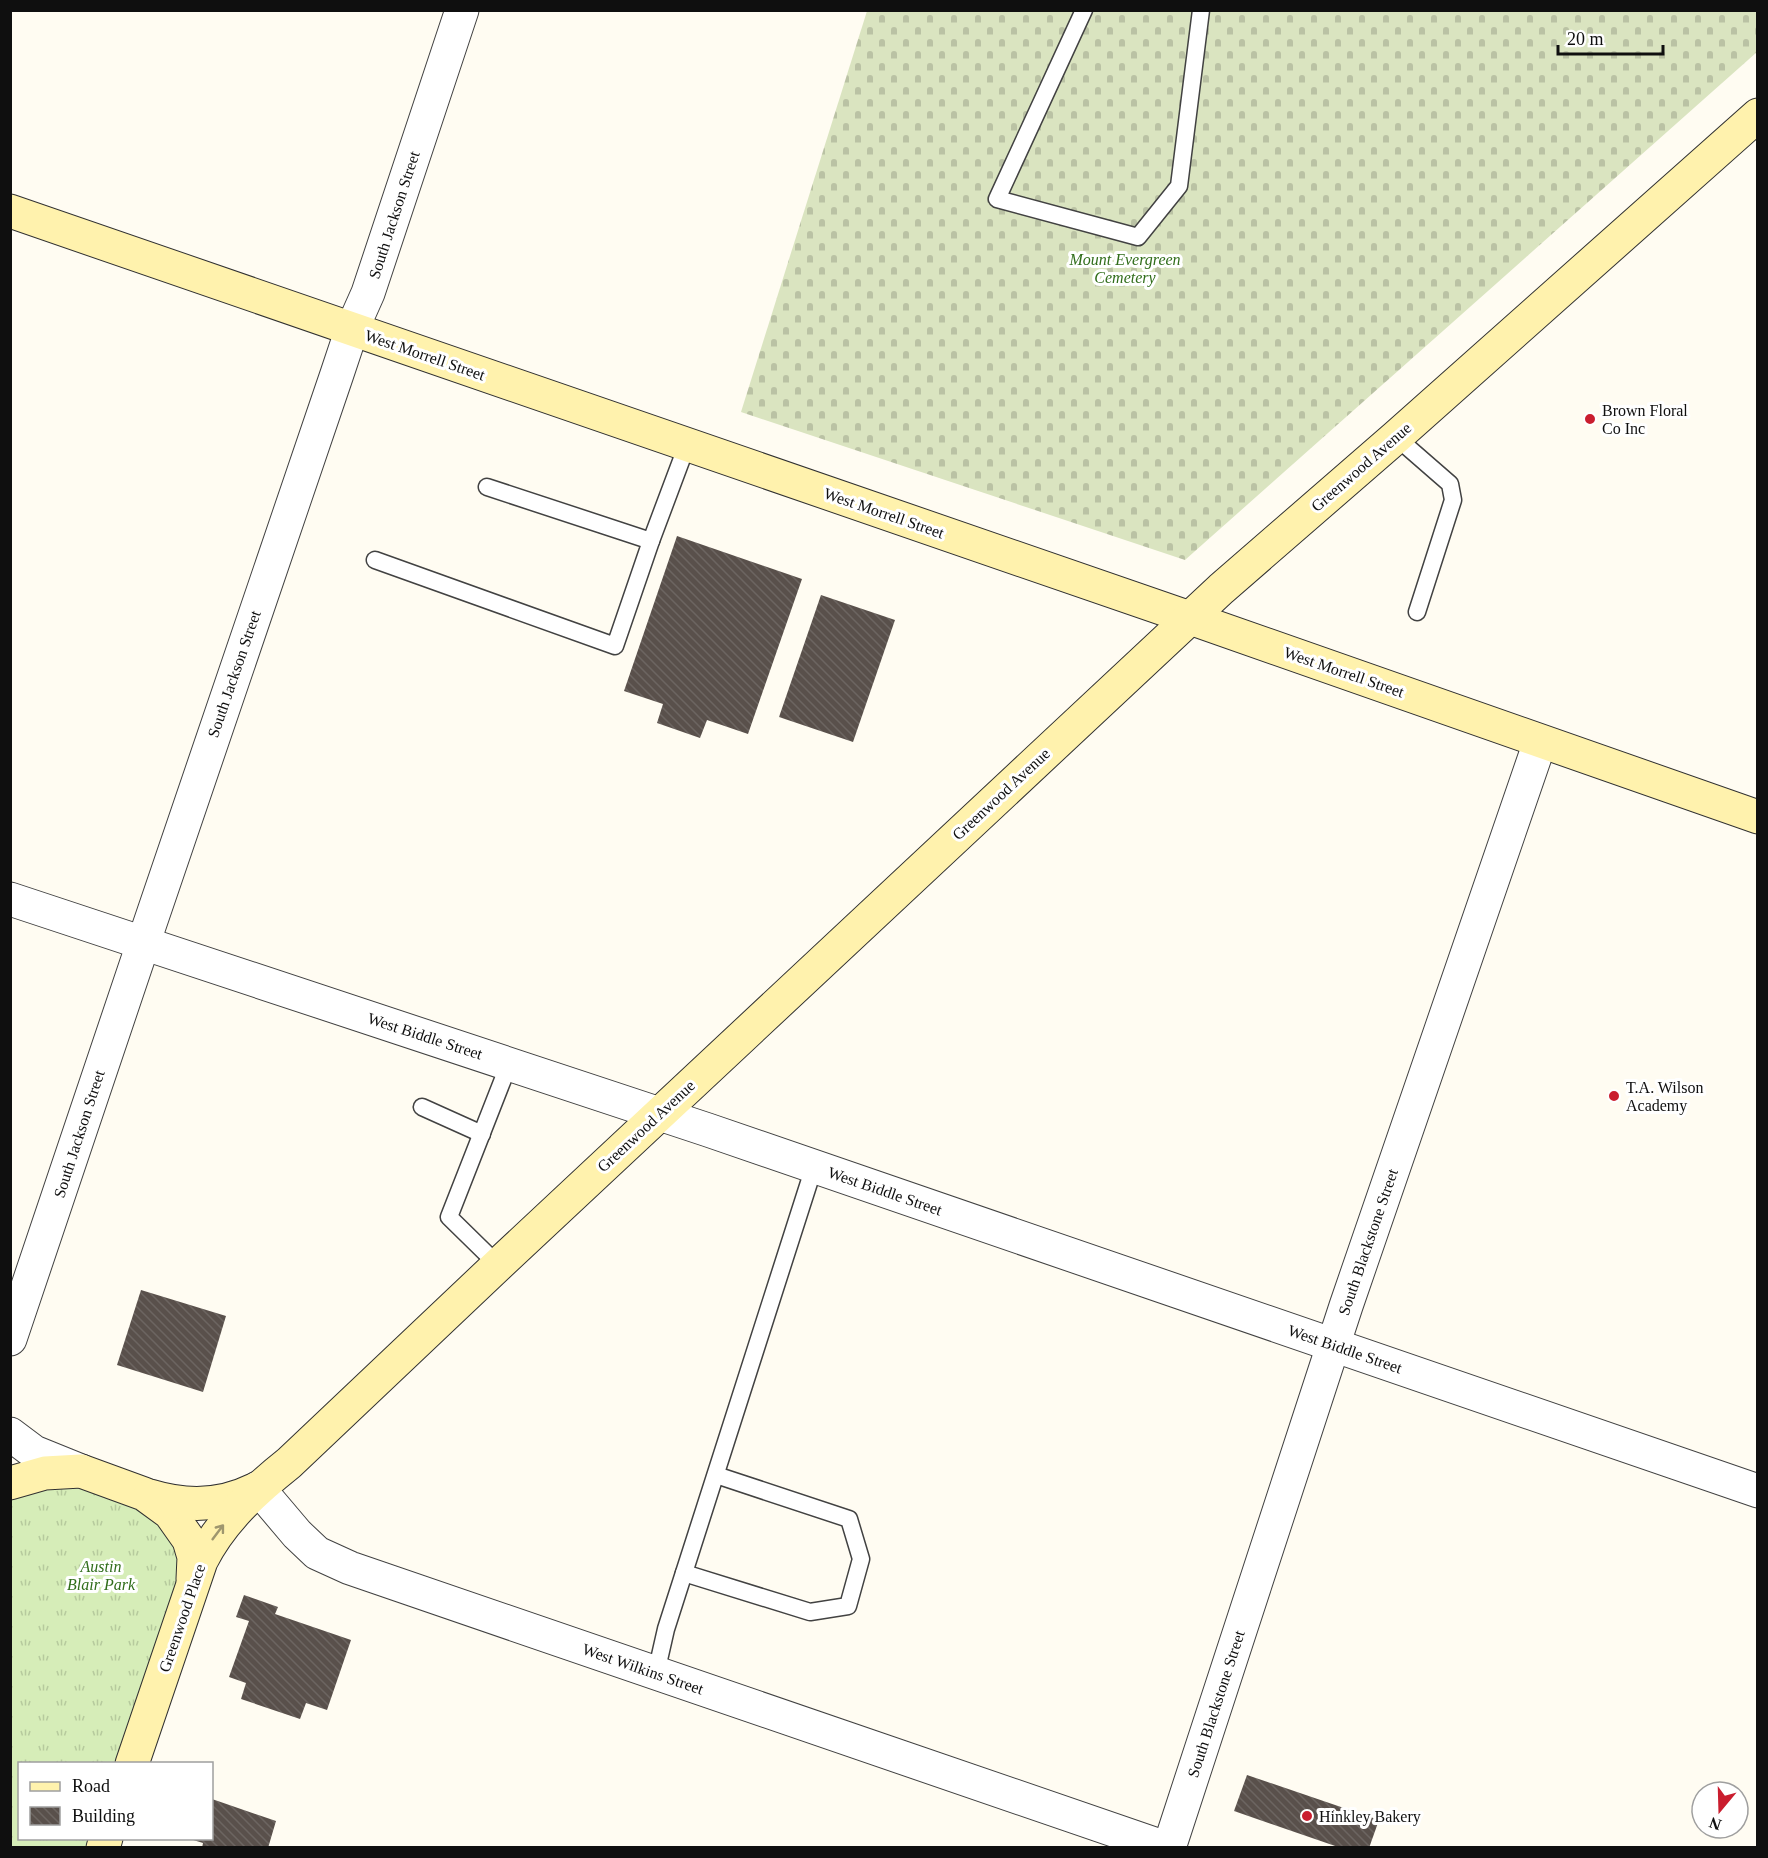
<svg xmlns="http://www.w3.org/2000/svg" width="1768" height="1858" font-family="'Times New Roman',serif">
<defs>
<pattern id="grass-tufts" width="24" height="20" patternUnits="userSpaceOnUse" patternTransform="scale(1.5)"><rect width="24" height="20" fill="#d6edb8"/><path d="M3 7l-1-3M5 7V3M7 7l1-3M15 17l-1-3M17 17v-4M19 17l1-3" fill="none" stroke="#b6ca9d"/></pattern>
<pattern id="cemetery-stones" width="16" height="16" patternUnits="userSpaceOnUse" patternTransform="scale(1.5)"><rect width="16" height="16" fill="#dae4c0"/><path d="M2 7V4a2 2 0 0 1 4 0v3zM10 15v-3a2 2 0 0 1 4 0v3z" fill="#bac2a4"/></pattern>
<pattern id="building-back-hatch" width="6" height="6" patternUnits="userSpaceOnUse" patternTransform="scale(1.5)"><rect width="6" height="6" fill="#59504b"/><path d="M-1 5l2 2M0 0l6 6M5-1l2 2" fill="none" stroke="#6c6561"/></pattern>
</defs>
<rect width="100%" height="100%" fill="#fffcf2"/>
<polygon fill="url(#grass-tufts)" points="81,1471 189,1540 132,1763 20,1764 20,1838 106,1839 103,1847 11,1847 10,1483"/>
<polygon fill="url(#cemetery-stones)" points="867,11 1757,11 1757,52 1185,560 741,412"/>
<g fill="url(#building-back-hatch)">
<polygon points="677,536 802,579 748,734 707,720 700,738 657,723 663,704 624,691"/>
<polygon points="821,595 895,620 853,742 779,717"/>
<polygon points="141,1290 226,1316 203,1392 117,1365"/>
<polygon points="244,1595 278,1607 275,1614 351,1640 327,1710 306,1703 300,1719 241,1699 246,1683 229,1677 249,1621 236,1617"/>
<polygon points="1247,1775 1379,1820 1369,1848 1341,1848 1234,1811"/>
<polygon points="212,1799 276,1821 268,1848 202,1848 203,1843 190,1839 212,1838"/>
</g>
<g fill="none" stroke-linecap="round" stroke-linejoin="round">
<g stroke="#424242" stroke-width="19">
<g id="lane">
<polyline points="1084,10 997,199 1138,237 1179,186 1201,10"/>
<polyline points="1396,437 1450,484 1453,500 1417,612"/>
<polyline points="651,541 687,445"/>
<polyline points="375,560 615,646 651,541 487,487"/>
<polyline points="422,1107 482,1134"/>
<polyline points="498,1265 449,1217 509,1064"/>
<polyline points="684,1573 810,1612 848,1606 861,1559 849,1519 716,1475"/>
<polyline points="656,1673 666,1629 814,1167"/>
</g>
</g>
<g stroke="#424242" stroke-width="35">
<g id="street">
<polyline points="10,899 708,1130 1758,1491"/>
<polyline points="10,1339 143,944 337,374 352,329 368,293 462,10"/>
<polyline points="10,1434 34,1452 81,1471"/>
<polyline points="258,1488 297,1534 317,1553 350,1568 1166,1848"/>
<polyline points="1169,1848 1346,1306 1540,742"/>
</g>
</g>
<g stroke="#313131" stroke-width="35">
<g id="secondary">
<polyline points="10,211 1190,618 1758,817"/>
<polyline points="10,1483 45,1473 81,1471 144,1494 170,1513 189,1540 194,1557 193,1579"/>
<path d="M150,1496c36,11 70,11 104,-6"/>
<path d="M132,1764l69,-203c20,-40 53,-70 88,-98l209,-198 723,-676 175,-152 362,-322"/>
<polyline points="103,1848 106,1838"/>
</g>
</g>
<use href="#lane" stroke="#fff" stroke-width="16"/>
<use href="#street" stroke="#fff" stroke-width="33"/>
<use href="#secondary" stroke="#fff2ad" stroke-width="33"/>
</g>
<defs><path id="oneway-shaft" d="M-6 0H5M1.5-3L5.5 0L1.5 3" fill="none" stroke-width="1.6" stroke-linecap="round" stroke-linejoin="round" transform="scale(1.5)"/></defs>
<use stroke="#9f976e" href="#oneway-shaft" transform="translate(218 1532) rotate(-53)"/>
<g fill="#ca1d2e" stroke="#fff" stroke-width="2">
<circle cx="1590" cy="419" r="6"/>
<circle cx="1614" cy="1096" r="6"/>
<circle cx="1307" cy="1816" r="6"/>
</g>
<g text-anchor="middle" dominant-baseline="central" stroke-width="6" stroke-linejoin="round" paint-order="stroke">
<g font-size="16" fill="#0f0f0f" stroke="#fff">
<text transform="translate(394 215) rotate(-72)">South Jackson Street</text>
<text transform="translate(425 355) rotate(19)">West Morrell Street</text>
<text transform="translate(1361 467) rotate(-41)">Greenwood Avenue</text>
<text transform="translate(884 513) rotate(19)">West Morrell Street</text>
<text transform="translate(1344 672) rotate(19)">West Morrell Street</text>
<text transform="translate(234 674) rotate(-71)">South Jackson Street</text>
<text transform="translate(1001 794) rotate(-43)">Greenwood Avenue</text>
<text transform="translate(425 1036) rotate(18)">West Biddle Street</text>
<text transform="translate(646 1126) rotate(-43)">Greenwood Avenue</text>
<text transform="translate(79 1134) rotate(-72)">South Jackson Street</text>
<text transform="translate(885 1191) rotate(19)">West Biddle Street</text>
<text transform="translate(1368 1242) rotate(-71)">South Blackstone Street</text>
<text transform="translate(1345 1349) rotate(19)">West Biddle Street</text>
<text transform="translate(182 1618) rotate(-71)">Greenwood Place</text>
<text transform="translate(643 1669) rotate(19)">West Wilkins Street</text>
<text transform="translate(1216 1704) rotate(-72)">South Blackstone Street</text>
</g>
<g font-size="16" font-style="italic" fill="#306d1a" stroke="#fff">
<text x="1125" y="259">Mount Evergreen<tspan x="1125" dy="18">Cemetery</tspan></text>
<text x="101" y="1566">Austin<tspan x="101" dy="18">Blair Park</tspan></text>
</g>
<g font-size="16" fill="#0f0f0f" stroke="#fff" text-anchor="start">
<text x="1602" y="410">Brown Floral<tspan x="1602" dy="18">Co Inc</tspan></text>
<text x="1626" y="1087">T.A. Wilson<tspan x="1626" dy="18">Academy</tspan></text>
<text x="1319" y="1816">Hinkley Bakery</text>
</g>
</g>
<rect width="1768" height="1858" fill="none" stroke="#0f0f0f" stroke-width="24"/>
<rect x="18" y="1762" width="195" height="78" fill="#ffffff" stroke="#9f9f9f" stroke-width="1.5"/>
<rect x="30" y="1782" width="30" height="9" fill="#fff2ad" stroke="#9f9f9f" stroke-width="1.5"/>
<text x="72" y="1792" font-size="18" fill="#0f0f0f">Road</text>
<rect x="30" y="1807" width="30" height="18" fill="url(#building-back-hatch)" stroke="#9f9f9f" stroke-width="1.5"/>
<text x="72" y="1822" font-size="18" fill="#0f0f0f">Building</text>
<g transform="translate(1720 1810) rotate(199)"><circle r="28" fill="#ffffff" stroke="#9f9f9f" stroke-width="1.5"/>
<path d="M0-4.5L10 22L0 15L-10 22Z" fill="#ca1d2e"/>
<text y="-9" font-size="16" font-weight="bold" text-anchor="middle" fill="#0f0f0f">N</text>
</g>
<path d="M1558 45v9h105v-9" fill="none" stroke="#0f0f0f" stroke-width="3"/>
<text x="1567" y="45" font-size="18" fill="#0f0f0f" stroke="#ffffff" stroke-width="4.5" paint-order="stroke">20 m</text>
</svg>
